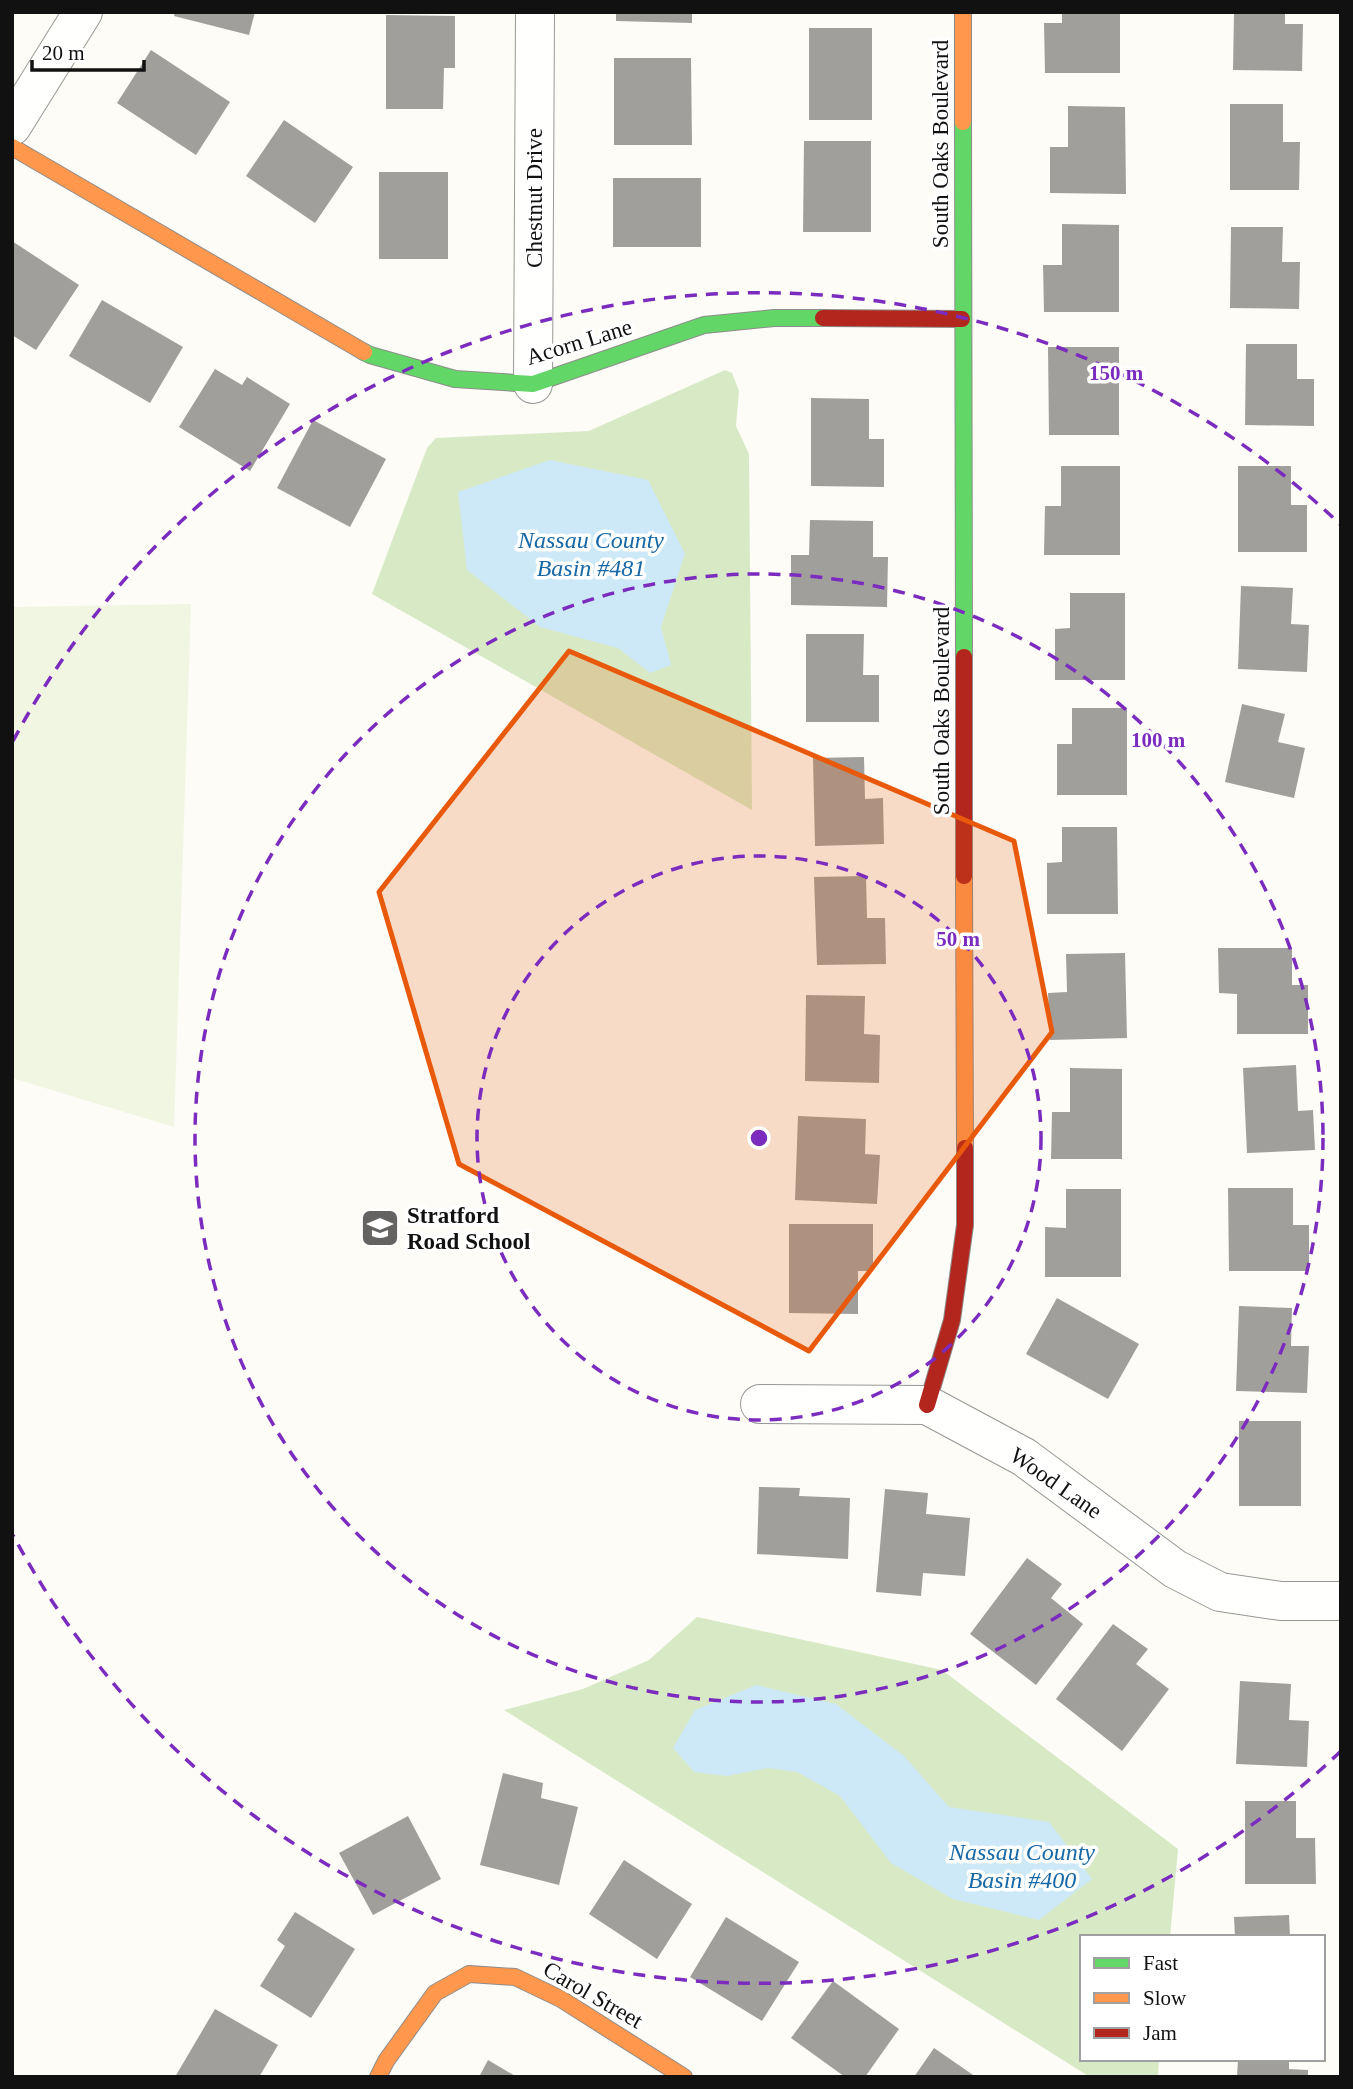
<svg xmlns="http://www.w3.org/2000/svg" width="1353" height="2089" font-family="'Times New Roman',serif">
<rect width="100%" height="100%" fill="#fdfcf7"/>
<g fill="#d8eac5">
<polygon points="725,370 732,373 739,391 736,426 749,454 752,810 372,594 427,448 436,438 589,431"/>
<polygon points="697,1617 942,1670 1178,1849 1170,1937 1082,1937 1082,2059 1159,2059 1158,2077 1090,2077 504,1710 583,1689 649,1660"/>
</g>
<polygon fill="#f0f6e1" points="191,604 174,1127 12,1078 12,607"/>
<g fill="#cde8f7">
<polygon points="550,460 648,480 685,554 661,627 671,665 650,673 618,648 540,627 467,570 458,492"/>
<polygon points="756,1685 836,1704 904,1756 949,1807 1049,1822 1092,1879 1039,1920 953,1899 891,1863 840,1796 797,1772 768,1768 727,1776 694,1772 673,1748 695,1710"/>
</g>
<g fill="#a19f9c">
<polygon points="175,12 255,12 249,35 174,16"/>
<polygon points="616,12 692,12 692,23 616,21"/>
<polygon points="1062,12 1120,12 1120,73 1045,73 1044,23 1062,23"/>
<polygon points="1234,12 1285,12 1285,24 1303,24 1302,71 1233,70"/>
<polygon points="386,15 455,16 455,68 444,68 443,109 386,109"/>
<rect x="809" y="28" width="63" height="92"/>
<polygon points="151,50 230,102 196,155 117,103"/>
<polygon points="614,58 691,58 692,145 614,145"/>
<polygon points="1230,104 1283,104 1283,142 1300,142 1299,190 1230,190"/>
<polygon points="1068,106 1125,107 1126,194 1050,193 1050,147 1068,147"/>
<polygon points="284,120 353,167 315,223 246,176"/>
<polygon points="804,141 871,141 871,232 803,232"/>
<rect x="379" y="172" width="69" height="87"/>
<rect x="613" y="178" width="88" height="69"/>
<polygon points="1062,224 1119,225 1119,312 1044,312 1043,265 1062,265"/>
<polygon points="1231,227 1283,227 1282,262 1300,262 1299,309 1230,308"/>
<polygon points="12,241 79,285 36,350 12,335"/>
<polygon points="102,300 183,347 150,403 69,356"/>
<polygon points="1246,344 1297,344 1297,379 1314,379 1314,426 1245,425"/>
<polygon points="1048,347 1119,347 1119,435 1049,435"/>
<polygon points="215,369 242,385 247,377 290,404 250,471 179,427"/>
<polygon points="811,398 869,399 869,439 884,439 884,487 811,486"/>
<polygon points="313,420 386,459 350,527 277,488"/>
<polygon points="1061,466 1120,466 1120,555 1044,555 1045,506 1061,506"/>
<polygon points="1238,466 1291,466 1291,505 1307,505 1307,552 1238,552"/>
<polygon points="810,520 873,521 873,557 888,557 887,607 791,605 791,555 809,555"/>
<polygon points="1241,586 1293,588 1291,624 1309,625 1307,672 1238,669"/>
<polygon points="1070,593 1125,593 1125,680 1055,680 1055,629 1070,628"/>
<polygon points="806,634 864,634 863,675 879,675 879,722 806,722"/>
<polygon points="1242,704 1285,714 1278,742 1305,748 1294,798 1225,782"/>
<polygon points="1072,708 1127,708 1127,795 1057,795 1057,744 1072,744"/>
<polygon points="864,757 865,799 883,798 884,844 815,846 813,758"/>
<polygon points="1062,827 1117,827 1118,914 1047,914 1047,863 1062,862"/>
<polygon points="866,876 867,918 885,918 886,964 817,965 814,877"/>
<polygon points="1218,948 1292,948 1292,985 1308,985 1308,1034 1237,1034 1237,994 1219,993"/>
<polygon points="1125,953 1127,1038 1050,1040 1048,993 1067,992 1066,954"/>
<polygon points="806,995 865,996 864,1034 880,1035 879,1083 805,1081"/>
<polygon points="1296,1065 1298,1111 1313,1110 1315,1150 1247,1153 1243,1068"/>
<polygon points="1070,1068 1122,1069 1122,1159 1051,1159 1052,1112 1070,1112"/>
<polygon points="798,1116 866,1119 865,1154 880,1155 877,1204 795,1200"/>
<polygon points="1228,1188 1293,1188 1293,1225 1309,1225 1309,1271 1229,1271"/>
<polygon points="1066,1189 1121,1189 1121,1277 1045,1277 1045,1227 1066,1228"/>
<polygon points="789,1224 873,1224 873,1271 858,1271 858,1314 789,1313"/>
<polygon points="1057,1298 1139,1344 1108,1399 1026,1354"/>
<polygon points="1239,1306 1292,1308 1291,1346 1309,1346 1307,1393 1236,1391"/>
<rect x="1239" y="1421" width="62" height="85"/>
<polygon points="759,1487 800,1488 799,1496 850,1498 848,1559 757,1554"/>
<polygon points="885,1489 928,1493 926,1514 970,1518 965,1576 923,1573 921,1596 876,1592"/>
<polygon points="1027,1558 1062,1584 1051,1598 1083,1624 1036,1685 970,1634"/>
<polygon points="1113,1624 1148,1649 1136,1664 1169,1689 1122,1751 1056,1699"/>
<polygon points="1240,1681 1291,1684 1289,1720 1309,1721 1307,1767 1236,1764"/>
<polygon points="503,1773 543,1783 541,1798 578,1807 559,1885 480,1865"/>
<polygon points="1245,1801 1296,1801 1296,1838 1315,1838 1316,1884 1245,1884"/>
<polygon points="408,1816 441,1879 373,1915 339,1853"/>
<polygon points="624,1860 692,1904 657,1959 589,1914"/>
<polygon points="295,1912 355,1949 311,2018 260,1986 285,1946 277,1940"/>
<polygon points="1289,1915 1290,1937 1235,1937 1234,1917"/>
<polygon points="726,1917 799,1962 762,2021 690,1977"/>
<polygon points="833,1981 899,2029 865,2077 845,2077 791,2038"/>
<polygon points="215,2009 278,2045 259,2077 175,2077"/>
<polygon points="934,2048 976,2077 914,2077"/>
<polygon points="1238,2059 1289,2059 1289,2069 1308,2070 1308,2077 1237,2077"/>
<polygon points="488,2060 517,2077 479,2077"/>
</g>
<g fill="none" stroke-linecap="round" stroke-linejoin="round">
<g stroke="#979795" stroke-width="40">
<g id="street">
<polyline points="12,126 83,12"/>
<polyline points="533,384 535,12"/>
<polyline points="760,1404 927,1405 1024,1457 1175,1569 1220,1592 1281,1601 1341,1601"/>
</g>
</g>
<g stroke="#8e8d8b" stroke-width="18">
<g id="fast">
<polyline points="963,122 964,657"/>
<polyline points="364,352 370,355 455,379 533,384 704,325 774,318 823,318"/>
</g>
</g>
<g stroke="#8e8d8b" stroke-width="18">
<g id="slow">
<polyline points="963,12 963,122"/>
<polyline points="12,147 364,352"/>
<polyline points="964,876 965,1148"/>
<polyline points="378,2077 386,2061 435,1993 469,1974 515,1977 561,1999 684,2077"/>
</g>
</g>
<g stroke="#8e8d8b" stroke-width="18">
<g id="jam">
<polyline points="823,318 962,319"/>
<polyline points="964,657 964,876"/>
<polyline points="927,1405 952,1320 965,1225 965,1148"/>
</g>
</g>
<use href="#street" stroke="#fffffe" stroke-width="38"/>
<use href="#fast" stroke="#63d668" stroke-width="16"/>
<use href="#slow" stroke="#ff974d" stroke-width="16"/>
<use href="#jam" stroke="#b3261e" stroke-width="16"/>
</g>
<path fill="#e8590c" fill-opacity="0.2" stroke="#e8590c" stroke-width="5" stroke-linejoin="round" d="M569,651l445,190 38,191 -243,319 -350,-187 -80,-272z"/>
<g fill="none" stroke="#7b2cbf" stroke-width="3.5" stroke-dasharray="12 9">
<circle cx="759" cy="1138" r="282"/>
<circle cx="759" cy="1138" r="564"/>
<path d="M1341 1751A845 845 0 0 1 13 1535M13 741A845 845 0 0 1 1341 525"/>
</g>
<defs>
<g id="school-square" transform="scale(2.0125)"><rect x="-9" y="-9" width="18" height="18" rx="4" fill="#646362" stroke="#fff"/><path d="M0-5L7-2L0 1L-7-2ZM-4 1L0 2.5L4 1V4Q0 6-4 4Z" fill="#fff"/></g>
</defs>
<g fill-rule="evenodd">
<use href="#school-square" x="380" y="1228"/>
</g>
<g text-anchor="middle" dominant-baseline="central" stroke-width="7" stroke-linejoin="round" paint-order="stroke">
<g font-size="23" fill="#111" stroke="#fff">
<text transform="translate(940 144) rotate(-90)">South Oaks Boulevard</text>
<text transform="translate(534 198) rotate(-90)">Chestnut Drive</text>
<text transform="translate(579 342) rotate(-17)">Acorn Lane</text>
<text transform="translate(941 711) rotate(-90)">South Oaks Boulevard</text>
<text transform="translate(1056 1483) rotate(35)">Wood Lane</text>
<text transform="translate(593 1995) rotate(30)">Carol Street</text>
</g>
<g font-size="23" font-weight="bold" fill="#111" stroke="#fff" text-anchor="start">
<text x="407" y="1215">Stratford<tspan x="407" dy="26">Road School</tspan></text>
</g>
<g font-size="24" font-style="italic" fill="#1768a6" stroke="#fff">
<text x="591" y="540">Nassau County<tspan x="591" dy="28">Basin #481</tspan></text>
<text x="1022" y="1852">Nassau County<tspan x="1022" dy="28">Basin #400</tspan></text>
</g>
</g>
<circle cx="759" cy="1138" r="10" fill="#7b2cbf" stroke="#fff" stroke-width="3.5"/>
<g font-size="21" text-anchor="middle" font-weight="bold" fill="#7b2cbf" stroke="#fff" stroke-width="7" stroke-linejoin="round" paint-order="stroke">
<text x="1116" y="380">150 m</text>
<text x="1158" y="747">100 m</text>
<text x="958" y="946">50 m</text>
</g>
<rect width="1353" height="2089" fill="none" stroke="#111111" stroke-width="28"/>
<rect x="1080" y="1935" width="245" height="126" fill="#ffffff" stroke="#a0a0a0" stroke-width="2"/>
<rect x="1094" y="1958" width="35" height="10" fill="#63d668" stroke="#a0a0a0" stroke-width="2"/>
<text x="1143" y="1970" font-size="21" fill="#111111">Fast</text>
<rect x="1094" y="1993" width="35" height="10" fill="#ff974d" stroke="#a0a0a0" stroke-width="2"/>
<text x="1143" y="2005" font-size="21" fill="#111111">Slow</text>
<rect x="1094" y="2028" width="35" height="10" fill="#b3261e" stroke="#a0a0a0" stroke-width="2"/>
<text x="1143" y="2040" font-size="21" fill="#111111">Jam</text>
<path d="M32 60v10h112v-10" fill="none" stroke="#111111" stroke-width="3.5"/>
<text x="42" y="60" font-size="21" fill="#111111" stroke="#ffffff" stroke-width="5" paint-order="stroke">20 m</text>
</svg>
